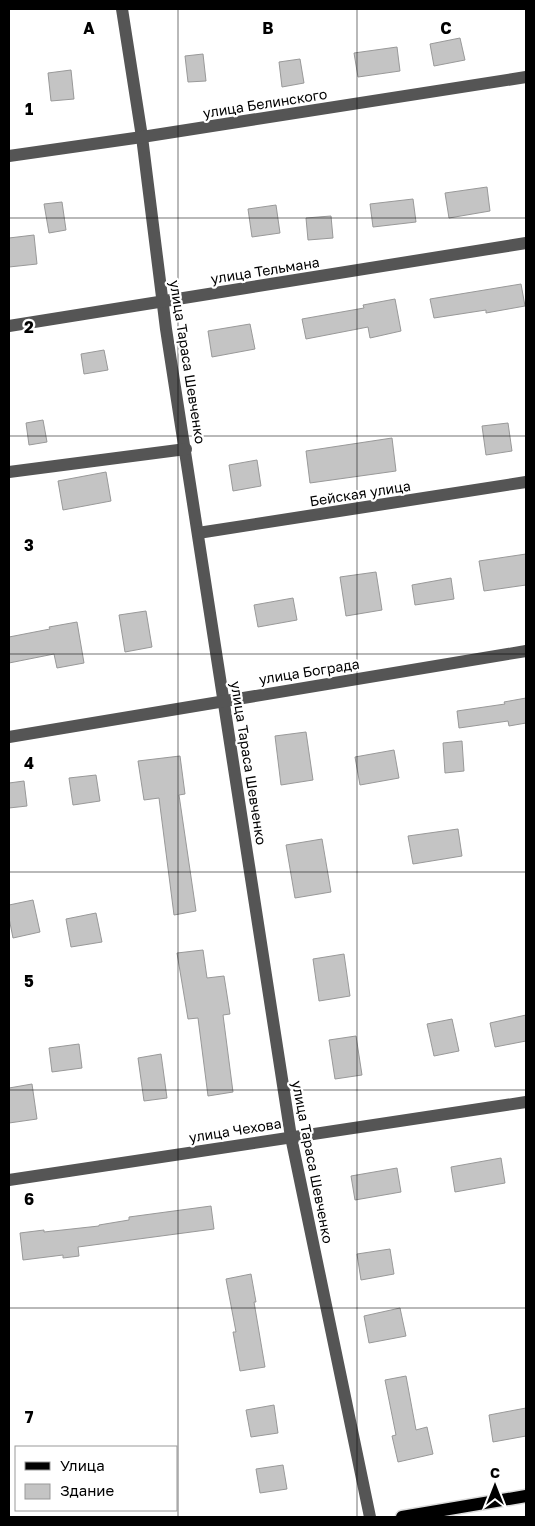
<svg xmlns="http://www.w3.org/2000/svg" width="535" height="1526" font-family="'Golos Text',sans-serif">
<rect width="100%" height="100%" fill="#fff"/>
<g fill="#c4c4c4" stroke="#999">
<polygon points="460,38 465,60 434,66 430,44"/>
<polygon points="397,47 400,71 358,77 354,53"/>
<polygon points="203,54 206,81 188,82 185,56"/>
<polygon points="300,59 304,83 282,87 279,62"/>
<polygon points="71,70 74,99 51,101 48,73"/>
<polygon points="487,187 490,211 449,218 445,193"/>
<polygon points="413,199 416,222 373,227 370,204"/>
<polygon points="62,202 66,230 49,233 44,204"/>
<polygon points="276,205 280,233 252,237 248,209"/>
<polygon points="331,216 333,238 308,240 306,218"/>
<polygon points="34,235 37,264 9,267 9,238"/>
<polygon points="521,284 525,306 486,313 486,310 434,318 430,299"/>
<polygon points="395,299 401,331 370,338 368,327 306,339 302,319 364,308 363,305"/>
<polygon points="250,324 255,349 212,357 208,331"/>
<polygon points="104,350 108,370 84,374 81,354"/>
<polygon points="43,420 47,442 29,445 26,423"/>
<polygon points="508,423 512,451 486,455 482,426"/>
<polygon points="392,438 396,471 310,483 306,451"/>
<polygon points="257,460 261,486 233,491 229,465"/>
<polygon points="106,472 111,501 63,510 58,481"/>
<polygon points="526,554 526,585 484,591 479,561"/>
<polygon points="376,572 382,610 346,616 340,577"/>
<polygon points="451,578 454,599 415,605 412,585"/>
<polygon points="293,598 297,620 258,627 254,605"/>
<polygon points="146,611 152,647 125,652 119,615"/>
<polygon points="77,622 84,663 57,668 54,654 9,663 9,637 50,629 49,627"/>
<polygon points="526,698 526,723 509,726 508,721 459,728 457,711 505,704 504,702"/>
<polygon points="306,732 313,780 281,785 275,736"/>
<polygon points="462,741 464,771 445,773 443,743"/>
<polygon points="394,750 399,778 360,785 355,757"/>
<polygon points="180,756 185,794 179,795 196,911 174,915 159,798 144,800 138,761"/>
<polygon points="96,775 100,801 73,805 69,778"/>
<polygon points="24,781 27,806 9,808 9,783"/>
<polygon points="458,829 462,856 413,864 408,836"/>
<polygon points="322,839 331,892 295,898 286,845"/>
<polygon points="33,900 40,932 13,938 9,918 9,905"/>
<polygon points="96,913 102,942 71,947 66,919"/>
<polygon points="203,950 207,978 224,976 230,1014 223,1015 233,1092 208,1096 198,1018 188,1019 177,953"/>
<polygon points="344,954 350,996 319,1001 313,959"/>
<polygon points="526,1015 526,1041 495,1047 490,1023"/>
<polygon points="452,1019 459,1051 434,1056 427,1024"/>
<polygon points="356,1036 362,1075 335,1079 329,1040"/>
<polygon points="79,1044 82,1068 52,1072 49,1048"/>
<polygon points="161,1054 167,1098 144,1101 138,1058"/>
<polygon points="32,1084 37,1119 9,1123 9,1088"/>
<polygon points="501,1158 505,1183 455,1192 451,1167"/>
<polygon points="397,1168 401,1192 355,1200 351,1176"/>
<polygon points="211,1206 214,1229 78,1247 79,1256 63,1258 63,1255 23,1260 20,1233 44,1230 44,1232 99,1226 99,1225 129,1220 129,1217"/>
<polygon points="390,1249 394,1274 361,1280 357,1254"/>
<polygon points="251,1274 256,1302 254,1302 265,1367 240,1371 233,1332 236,1332 226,1279"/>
<polygon points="400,1308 406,1336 369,1343 364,1316"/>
<polygon points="406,1376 416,1430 427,1427 433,1454 398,1462 392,1436 396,1435 385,1380"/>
<polygon points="274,1405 278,1433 251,1437 246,1410"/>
<polygon points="526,1408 526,1436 493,1442 489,1415"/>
<polygon points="283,1465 287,1489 260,1493 256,1469"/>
</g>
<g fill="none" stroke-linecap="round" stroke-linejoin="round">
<g stroke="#dbdbdb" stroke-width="15">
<polyline id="major" points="402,1517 526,1496"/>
</g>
<g stroke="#555" stroke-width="12">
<polyline points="122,9 142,137 166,329 291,1137 370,1517"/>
<polyline points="9,156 142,137 526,77"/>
<polyline points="9,326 526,243"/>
<polyline points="9,472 186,449"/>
<polyline points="198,533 526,482"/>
<polyline points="9,737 526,651"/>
<polyline points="9,1180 526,1102"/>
</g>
<use href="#major" stroke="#000" stroke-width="12"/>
</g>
<path fill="none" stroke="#000" stroke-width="1" stroke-opacity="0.55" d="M178,9v1508M357,9v1508M9,218h517M9,436h517M9,654h517M9,872h517M9,1090h517M9,1308h517"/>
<g text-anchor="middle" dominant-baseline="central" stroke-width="4.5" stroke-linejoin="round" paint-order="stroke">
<g font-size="14" fill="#000" stroke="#fff">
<text transform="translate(265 103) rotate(-9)">улица Белинского</text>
<text transform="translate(265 270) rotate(-9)">улица Тельмана</text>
<text transform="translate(188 362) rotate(81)">улица Тараса Шевченко</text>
<text transform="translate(360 493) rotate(-9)">Бейская улица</text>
<text transform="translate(309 671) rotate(-9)">улица Бограда</text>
<text transform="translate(249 763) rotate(81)">улица Тараса Шевченко</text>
<text transform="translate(235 1130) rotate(-9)">улица Чехова</text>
<text transform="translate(313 1162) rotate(79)">улица Тараса Шевченко</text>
</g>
</g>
<g font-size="16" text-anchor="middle" font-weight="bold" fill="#000" stroke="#fff" stroke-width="4.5" stroke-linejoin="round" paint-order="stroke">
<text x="89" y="34">A</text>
<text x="268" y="34">B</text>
<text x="446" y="34">C</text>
<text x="29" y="115">1</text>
<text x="29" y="333">2</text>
<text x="29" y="551">3</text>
<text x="29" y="769">4</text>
<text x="29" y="987">5</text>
<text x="29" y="1205">6</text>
<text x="29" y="1423">7</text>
</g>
<rect width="535" height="1526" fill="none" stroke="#000000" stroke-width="20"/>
<rect x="15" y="1446" width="162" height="65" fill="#ffffff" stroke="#999999"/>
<rect x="25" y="1462" width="25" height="8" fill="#000000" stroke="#999999"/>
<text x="60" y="1471" font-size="15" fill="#000000">Улица</text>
<rect x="25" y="1484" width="25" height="15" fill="#c4c4c4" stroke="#999999"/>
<text x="60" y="1496" font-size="15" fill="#000000">Здание</text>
<g transform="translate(495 1486)" stroke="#ffffff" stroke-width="4" paint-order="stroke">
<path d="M0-4L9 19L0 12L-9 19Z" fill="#000000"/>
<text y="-8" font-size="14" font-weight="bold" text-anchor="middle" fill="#000000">С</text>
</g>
</svg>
